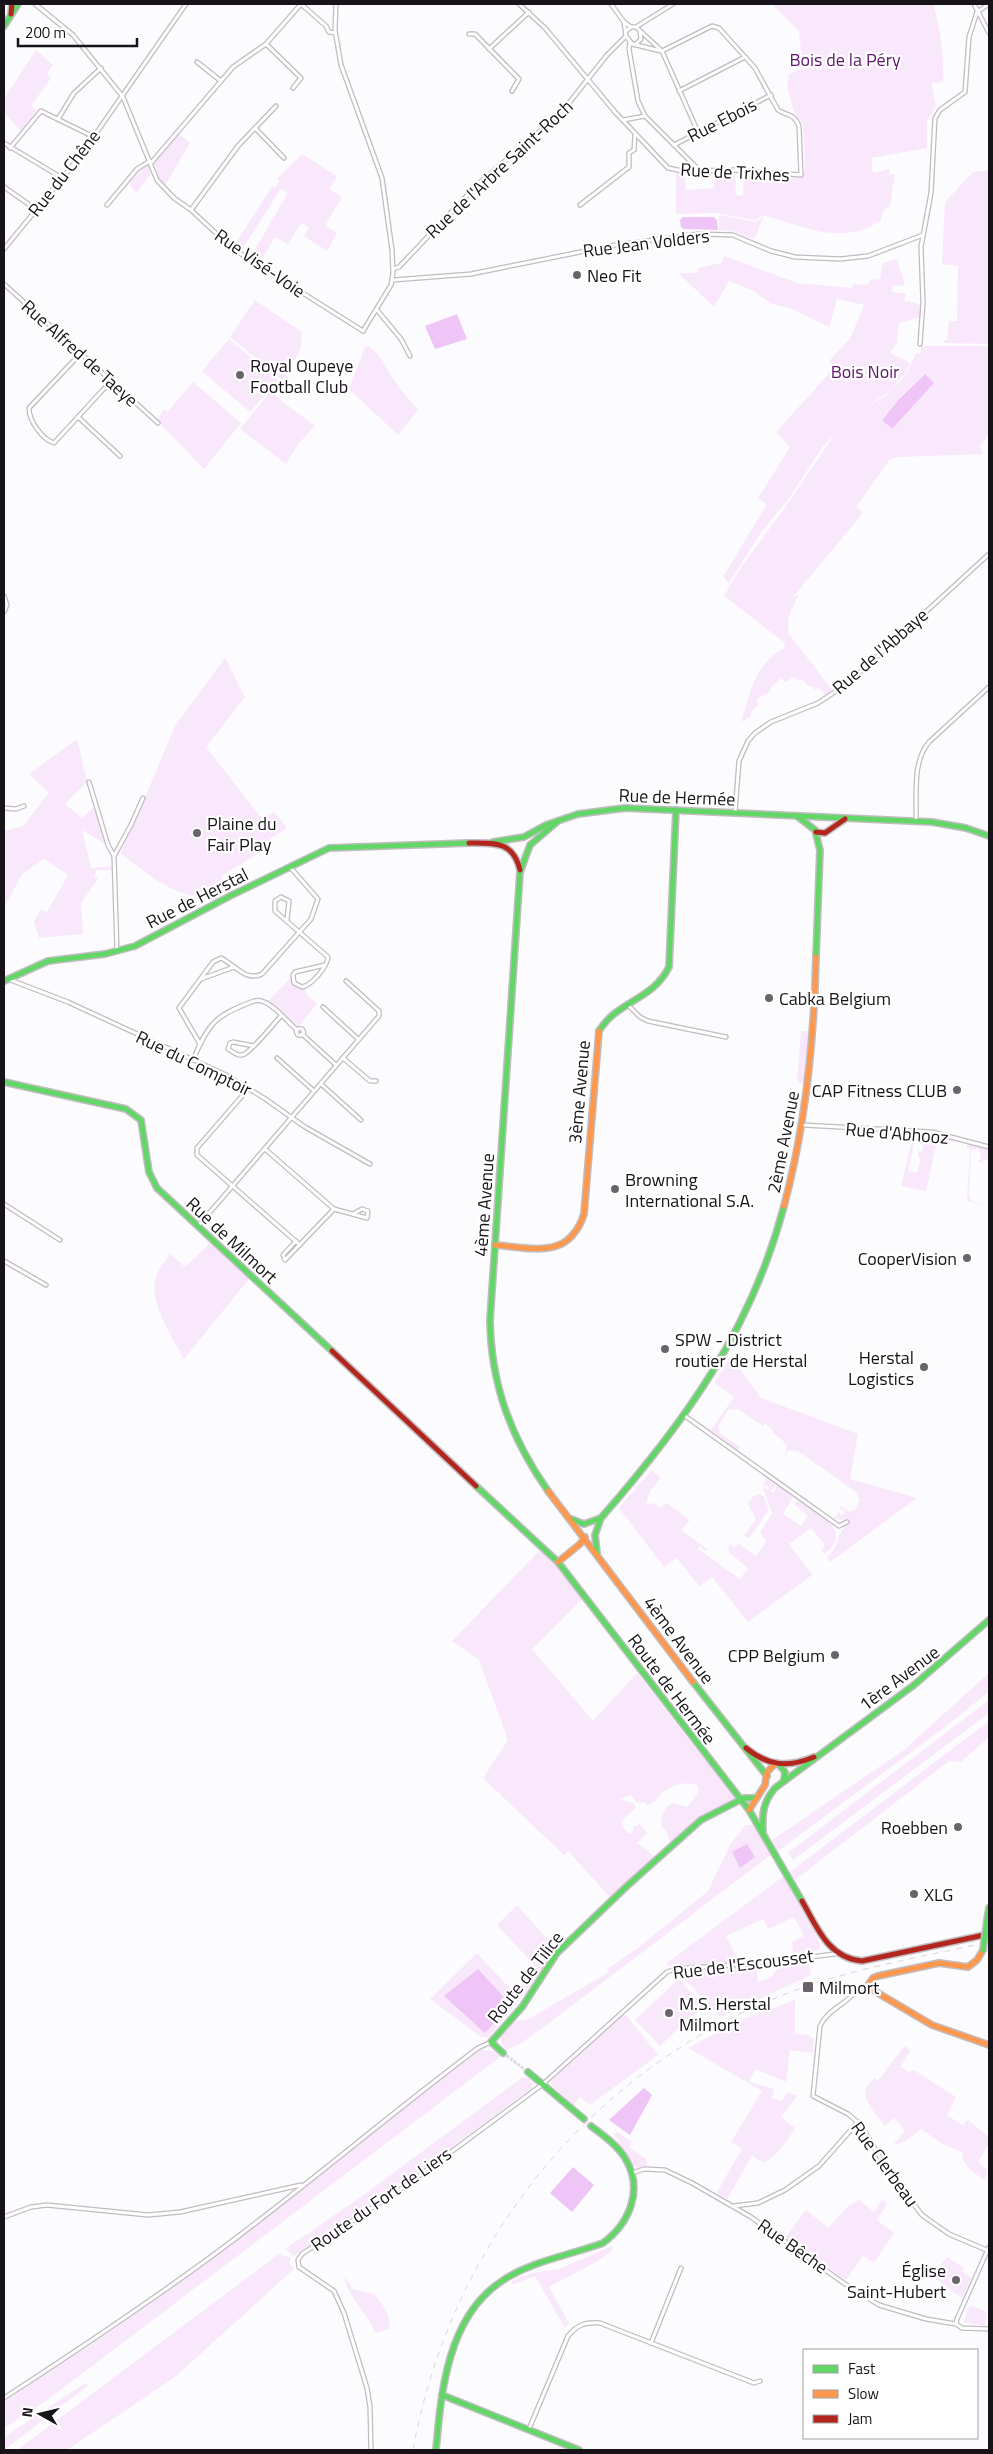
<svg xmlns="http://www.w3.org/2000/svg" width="993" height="2454" font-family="'Titillium Web',sans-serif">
<rect width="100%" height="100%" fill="#fcfbfd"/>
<g fill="#f9e8fc" fill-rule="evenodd">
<path d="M772,4h161c8,26 11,51 10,78l-12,1 5,24 -9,13v28l-56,10 2,15 16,-4 1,5h5l-5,31 -8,8 -1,7c-36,27 -80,6 -118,-5l-8,5 -39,-7 -40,1v-41h9l1,17 28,-2v-14h21l1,21 7,1 1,-23 57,5 4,-9 -2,-45 -9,-12 -7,-25 2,-13 14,-6 -4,-37z"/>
<polygon points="36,50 53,65 47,73 51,78 31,106 37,111 21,131 4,112 4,99"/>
<polygon points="179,134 190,143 164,187 159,179 154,162"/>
<polygon points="302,154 337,176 329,189 342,197 325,226 337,233 327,251 304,236 309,227 301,223 288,244 275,237 260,262 251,256 288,193 281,189 241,251 234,246 272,186 275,188 279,181 277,179"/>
<polygon points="144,166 149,166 151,174 136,193 129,183"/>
<polygon points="989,170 989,207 987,209 989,211 989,344 944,343 944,340 947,340 949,321 957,321 958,266 942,264 945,202 973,172"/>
<polygon points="719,215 756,222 764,216 754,239 735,232 719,230"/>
<path d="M724,256l73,27 55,5 2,-4 14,1 2,-5 10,-1 3,-16 14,-4 8,27 -12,-1 -1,7 14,2 -2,7 16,3v13l-21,6 -2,20 -7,10 20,10 -6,12 -13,15 -27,19c27,-16 40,-26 52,-56h5v-7h68v88l-9,12 3,8 -84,3 -9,2 -34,48 7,6 -70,84 6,-2c-8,14 -13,23 -10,39l44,57 -8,4 -6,-7 -5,2 -1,-4h-4l-7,-7 -4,1 -5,-3 -7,5 -5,-4 -10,9 -1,5 -13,7 1,7 -7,5v5l-10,6c9,-28 14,-60 43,-73l1,-6 -61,-47 15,-26 50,-68 46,-68 -12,12 -33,51 -30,37 -31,49 -6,-6 44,-73 -9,-6 32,-51 -14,-15 59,-65 -6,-6 22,-24 13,-32 -27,-6 -8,28 -39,-19 -18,-4 -20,-14 -23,-9 -15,26 -36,-34h19l1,-5 23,-5zM924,374l10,9 -43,46 -9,-10 20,-24z"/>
<polygon points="255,300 302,332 301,348 283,381 230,337"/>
<polygon points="229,339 278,380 250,412 202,371"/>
<polygon points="368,346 377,353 397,385 418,410 398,435 349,389 365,347"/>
<polygon points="193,382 241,423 204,469 157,420 164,409 167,412"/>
<polygon points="270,392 315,426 299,443 286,464 240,429"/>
<path d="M225,658l20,39 -39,50 56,72 12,-7 13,16 -17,11 -14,16 -35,21 5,14c-39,21 -76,-15 -106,-37l13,-27 42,-100z"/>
<polygon points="77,739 87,781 65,804 82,818 95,806 107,845 82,830 91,868 113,866 113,870 97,870 94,876 98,879 81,903 83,934 39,938 34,921 41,909 47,912 68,875 44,859 22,874 4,908 4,831 23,826 49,793 29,774"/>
<polygon points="293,975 299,986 306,987 306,994 317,1004 298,1027 268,1001"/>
<polygon points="801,1031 809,1031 806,1080 801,1084 797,1080"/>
<polygon points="914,1133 916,1133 908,1171 917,1173 921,1158 918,1157 919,1151 922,1152 926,1134 938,1135 962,1143 941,1139 940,1142 937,1141 926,1191 901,1186"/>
<polygon points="967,1143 989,1150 989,1161 983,1160 983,1163 978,1161 980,1160 981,1152 978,1151 978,1148 971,1151 969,1197 972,1201 989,1206 967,1201 970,1148 967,1148"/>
<path d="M211,1242l38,37 -65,80c-11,-21 -38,-60 -27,-85 3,-7 9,-14 13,-20l15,13z"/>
<path d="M730,1356l31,42 97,36 -8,45 67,19 -87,64 -3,-5c13,-10 9,-25 21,-33l-2,-4 -13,-1 6,-7 2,3 3,-1v-4l-5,-1 2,-3 8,6 2,-2 3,1 6,-11 -4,-8 -58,-41 -10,-1 -3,7 -3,-2h3l2,-8 -4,-6 -11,-9 1,-2 -9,-7 -1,3 -25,-17 -10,1 -10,16 2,7 20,14 -3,4 -44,-33 18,12 23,-33 -19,-14z"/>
<path d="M652,1470l9,8 -11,13 -4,12 5,2 2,-3 6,6 8,-5 23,17 -9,10 26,19 -2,2 -6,-5 -1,3 42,30 8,-11 -19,-16 -1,-5 2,-3 6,4 2,-5 18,13 11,-15 -7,-8 12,-20 -9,-25 3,-9 6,3 -3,5 -3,-2 -2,2 3,3 6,-7 3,2 -6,6 4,2 3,-8 16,12 -10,17 18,12 7,-10 -14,-12 5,-4c19,13 56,31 25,54l-3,-4 4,-5 -14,-17 -22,16 23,31 -64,47 -36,-45 -13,9 -22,-28 -13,9 -45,-59z"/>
<polygon points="760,1494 764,1497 769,1510 749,1538 744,1536 756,1519 748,1504 753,1496"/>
<path d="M540,1550l19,19 23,30 -50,50 61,72 44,-48 59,76 40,46 -3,9 -32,16 -24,21 -7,2 -4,-13 -5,-4 1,-10 5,-10 7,-3 13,4 11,-14v-7c-10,-7 -29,0 -38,9 -5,6 -5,8 -13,10l-3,-3 -7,1 -6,-8 -12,4 15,5 2,4 -15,13 3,8 6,5 3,-1v-6l7,-3 7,9 -10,10 19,14 -46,40 -42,-46 -4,4 -81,-77 25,-38 -29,-80 -27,-19z"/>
<polygon points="989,1673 989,1691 987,1693 949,1724 778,1851 772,1840 904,1750"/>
<polygon points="989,1700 989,1713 793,1860 788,1853"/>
<polygon points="989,1721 989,1737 961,1762 949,1761 795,1880 790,1872"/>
<polygon points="746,1825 755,1825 772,1854 541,2029 520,2044 507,2050 502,2044 500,2037 511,2021 527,2020 609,1972 607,1969 638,1948 708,1891 731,1843"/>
<polygon points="784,1876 819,1941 820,1948 817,1951 793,1955 792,1942 804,1936 794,1917 768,1929 763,1919 726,1936 738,1959 734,1963 668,1966 667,1963"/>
<polygon points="517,1905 556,1949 521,1998 488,2038 481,2037 430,1999 477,1953 517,1996 537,1968 497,1925"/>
<polygon points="808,1958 811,1975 720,2017 680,1974 683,1970 756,1965 758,1982 770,1978 785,1961"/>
<polygon points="679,1979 703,2005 660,2046 635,2020"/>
<path d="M795,2000v34l15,1v2l4,1 -1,15 -23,-3 -4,32 -31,-13 -6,13 25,7 -2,9 10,3 5,-9 10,4 -16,21 14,11c-9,15 -16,25 -31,35l-12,-7 -25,43 -10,-6v-1l25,-43 -11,-7 31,-51 -74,-43 53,-28z"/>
<polygon points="622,2015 627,2016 658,2055 590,2105 580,2097 573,2105 551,2084 552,2080"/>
<path d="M904,2046l7,4 -11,17 9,5 5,-2 42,27 -9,18 15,10 6,-5 21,17v6l-11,19 10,8 -4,10 -16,-12 -6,-10 2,-5 -23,-10 -20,-14 -17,13 -11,3 12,-14 -11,-14 -9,9c-6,-7 -22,-27 -20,-35 1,-5 7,-10 10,-13l3,3z"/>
<path d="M481,2050l12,1 7,6 -454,344 -42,27v-26c53,-36 108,-70 160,-108 107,-79 209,-166 317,-244z"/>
<polygon points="523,2077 526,2077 533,2084 532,2088 411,2177 298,2253 294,2256 285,2249 362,2196"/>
<polygon points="617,2132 632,2142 629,2147 646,2159 647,2166 638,2168 632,2164 618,2145 619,2141 614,2134"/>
<polygon points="859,2200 874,2212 882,2200 887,2204 877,2220 894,2233 874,2263 863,2256 846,2280 785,2238 806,2210 828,2228 849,2205"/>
<polygon points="612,2246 613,2250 598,2261 549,2287 569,2323 565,2328 535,2276 512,2285 511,2281 532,2273 559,2269"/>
<polygon points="279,2254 291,2258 289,2264 295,2268 175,2377 67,2450 17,2450"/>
<polygon points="947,2257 964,2268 962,2271 972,2278 962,2298 932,2276"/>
<path d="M344,2276l8,13 22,5c7,9 19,23 15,35l-14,4c-8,-21 -27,-35 -31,-57z"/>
<polygon points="970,2305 987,2312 985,2326 963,2322"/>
<polygon points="84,2384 89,2385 4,2450 4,2437"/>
</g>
<g fill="#efc4f6">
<polygon points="683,217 714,217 717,220 718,230 684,229 681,227 680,220"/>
<polygon points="457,314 467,339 435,349 425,326"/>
<polygon points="925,374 934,383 892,429 882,420 899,399"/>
<polygon points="747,1844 755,1857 740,1868 732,1852"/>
<polygon points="478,1969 511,2005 485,2033 444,1996"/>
<polygon points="644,2088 652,2095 630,2135 609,2120"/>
<polygon points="573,2167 594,2185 572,2212 550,2193"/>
</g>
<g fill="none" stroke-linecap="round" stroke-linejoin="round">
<polyline stroke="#dad8db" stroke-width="3" stroke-dasharray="3 1.5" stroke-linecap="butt" points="503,2053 528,2072"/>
<g stroke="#c0bcc0" stroke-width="5.5">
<g id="street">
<polyline points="35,4 73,35 123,97 157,180 174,198 191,210 233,249 363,331"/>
<polyline points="336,4 335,30 341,65 382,178 392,250 393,273 391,285 363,331"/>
<path d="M519,4l26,24 70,84 53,56 15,3 52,-1 66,5 -2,-49c-5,-13 -12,-10 -21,-16l-23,-42 -36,-40 -7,-2 -50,25"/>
<polyline points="611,4 624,22 631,27"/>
<polyline points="974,4 989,33"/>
<polyline points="977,12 989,4"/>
<polyline points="636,27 673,4"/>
<polyline points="626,31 631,27 636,27 662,51 698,132"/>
<polyline points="469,34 475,34 519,79 512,91"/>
<polyline points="626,36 632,44 661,51"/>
<polyline points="266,44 301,78 293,88"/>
<polyline points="636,44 641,39 640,32"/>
<polyline points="489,49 529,12"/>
<polyline points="197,62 221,81"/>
<polyline points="679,91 745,57"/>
<polyline points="645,116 699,170"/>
<polyline points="58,119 74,93 101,68"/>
<polyline points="623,120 645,116 638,101 629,49 630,42"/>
<polyline points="255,128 284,158"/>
<polyline points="4,143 62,178"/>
<polyline points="674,145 771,95"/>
<polyline points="10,148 41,111 94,137"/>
<polyline points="151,163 233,67 266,44 301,4 326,26 329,32 335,33"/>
<polyline points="4,187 37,210"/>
<polyline points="107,205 137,169 150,161"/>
<polyline points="580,205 629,167 629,153 634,150 635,134"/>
<polyline points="191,210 238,146 276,106"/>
<polyline points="4,249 81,155 186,4"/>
<polyline points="393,269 399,267 477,185 561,113 607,55 626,36 624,22"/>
<polyline points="393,280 471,274 615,245 699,234 733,235 771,251 795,257 840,259 868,256 923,235"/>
<polyline points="4,284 158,423"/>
<polyline points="377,310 401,339 410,356"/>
<polyline points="920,344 923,303 921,247 931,193 935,118 940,110 965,92 969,37 977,12"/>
<path d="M81,353l-52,55c0,13 13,31 25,35l57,-62"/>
<polyline points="78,417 120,456"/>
<polyline points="4,596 7,605 4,612"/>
<polyline points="89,782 108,845 114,856 117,951"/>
<polyline points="4,808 16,809 24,806"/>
<polyline points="735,813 739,761 748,741 755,733 771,722 818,703 847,684 989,554"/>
<path d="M916,821c1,-26 -4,-59 13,-79l60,-55"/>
<polyline points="114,856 131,825 143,798"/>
<path d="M287,920l2,-19 -8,-4 -6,4v10l53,46c-1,10 -16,28 -26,30l-8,-4 -1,-8 2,-3 30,-7"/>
<polyline points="8,979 68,1002 228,1076 264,1098 305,1127 370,1164"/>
<polyline points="201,979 234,967"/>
<polyline points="628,1005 640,1017 648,1021 726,1037"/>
<polyline points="323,1007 358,1039"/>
<circle cx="300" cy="1032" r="3.5"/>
<polyline points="302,1034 336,1065"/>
<path d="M200,1044l-21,-36 34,-46 8,-4c14,7 25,24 41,16l49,-55 7,-20 -28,-32"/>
<path d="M254,1046l-21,-4 -3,1 -2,6c4,2 9,7 14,6 8,-1 32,-32 39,-39"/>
<polyline points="277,1058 314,1091"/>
<polyline points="343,1058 370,1081 376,1081"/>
<path d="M193,1060c16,-38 23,-45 61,-59 15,-4 32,20 43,29"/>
<polyline points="321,1084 361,1120"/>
<polyline points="249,1088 197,1148 197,1155 300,1245"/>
<polyline points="803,1125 932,1132 989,1147"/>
<polyline points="265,1149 334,1209 367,1218 368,1211 362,1209 353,1214"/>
<polyline points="4,1204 60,1240"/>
<polyline points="198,1226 379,1016 379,1011 346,981"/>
<polyline points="296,1241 283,1255 285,1260 334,1209"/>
<polyline points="4,1261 46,1285"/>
<polyline points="685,1416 839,1526 847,1522"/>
<path d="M868,1985l-10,3c-9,16 -30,20 -38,38l-7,70 35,18 13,11 27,46 34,44 27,19 40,17"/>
<polyline points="632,2173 644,2169 665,2170 692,2183 751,2217 845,2284 879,2305 926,2319 956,2324 962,2328 989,2329"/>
<polyline points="734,2206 758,2203 785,2190 819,2166 858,2122"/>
<polyline points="4,2217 31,2207 47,2205 148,2215 180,2212 301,2185"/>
<polyline points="956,2324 957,2319 989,2247"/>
<polyline points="651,2343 681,2268"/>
<path d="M4,2398c80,-52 160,-105 236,-163 80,-61 157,-126 238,-187l13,-6"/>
<path d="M529,2429l39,-93c9,-11 17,-14 32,-13l154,60 6,-2"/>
<polyline points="371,2450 370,2407 367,2388 344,2313 334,2291 299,2267 298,2260 302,2254 405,2186 543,2084 667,1972 676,1969 770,1962 835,1954"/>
</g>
</g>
<g stroke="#c0bcc0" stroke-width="8">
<g id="fast">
<polyline points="4,26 18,4"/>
<polyline points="797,816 815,830 820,850 816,957"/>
<polyline points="493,842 524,837 546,825 578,814 625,808 932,822 966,828 989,836"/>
<polyline points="4,981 48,961 105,954 135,946 230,896 329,848 469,843"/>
<path d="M599,1031c18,-30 54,-31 70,-64l7,-157"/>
<polyline points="4,1082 126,1109 141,1120 149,1172 157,1188 332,1351"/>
<polyline points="476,1486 558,1562 749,1810 802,1901"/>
<path d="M548,1491c-37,-53 -57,-106 -58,-171l30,-448 10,-27 28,-24"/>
<polyline points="571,1519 584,1524 601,1518"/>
<path d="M597,1553l-2,-18 6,-17c84,-96 150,-187 183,-312"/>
<polyline points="693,1682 767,1776"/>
<polyline points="780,1766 785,1772 784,1780"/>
<path d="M763,1832c-1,-18 0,-30 12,-44l139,-103 75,-65"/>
<polyline points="987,1920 989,1908"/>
<polyline points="503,2053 491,2042 522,2007 557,1953 627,1886 701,1820 744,1798 756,1798"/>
<polyline points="528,2072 584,2119"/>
<polyline points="442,2395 579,2450"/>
<path d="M436,2450c5,-59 12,-134 66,-169 29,-20 69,-26 101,-38 27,-20 41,-54 22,-85 -8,-13 -22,-23 -34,-32"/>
</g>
</g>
<g stroke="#c0bcc0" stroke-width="8">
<g id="slow">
<path d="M784,1206c22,-82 30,-164 32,-249"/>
<path d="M495,1245c39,3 74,15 89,-31l15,-183"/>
<polyline points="548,1491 693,1682"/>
<polyline points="558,1562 580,1544 585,1537"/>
<polyline points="749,1810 765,1785 767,1772 774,1765"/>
<polyline points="983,1950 977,1960 968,1967 939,1963 878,1976 873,1978 868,1985 871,1989 932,2025 989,2045"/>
</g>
</g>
<g stroke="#c0bcc0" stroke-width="8">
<g id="jam">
<polyline points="11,14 12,4"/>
<polyline points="816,832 825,833 845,819"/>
<path d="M469,843c26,0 44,-2 51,27"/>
<polyline points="332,1351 476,1486"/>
<path d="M746,1748c22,18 42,20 68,9"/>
<path d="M802,1901c15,26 26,57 60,60l127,-27"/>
</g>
</g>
<use href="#street" stroke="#fffeff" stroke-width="3"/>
<use href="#fast" stroke="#63d668" stroke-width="5"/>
<use href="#slow" stroke="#ff974d" stroke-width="5"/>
<use href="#jam" stroke="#b3261e" stroke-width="5"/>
<path stroke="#d7d6d8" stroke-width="1" stroke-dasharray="6 6" stroke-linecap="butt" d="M413,2450c37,-206 178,-382 375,-457 65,-25 134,-36 201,-51"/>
<g stroke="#c0bcc0" stroke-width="8" stroke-linecap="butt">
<polyline id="fast-bridge" points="983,1950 987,1920"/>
</g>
<use href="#fast-bridge" stroke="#63d668" stroke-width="5"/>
</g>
<g fill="#686469" stroke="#fff" stroke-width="2">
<circle cx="577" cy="275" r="5"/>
<circle cx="240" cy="375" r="5"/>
<circle cx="197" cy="833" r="5"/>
<circle cx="769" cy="998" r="5"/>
<circle cx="957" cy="1090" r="5"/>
<circle cx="615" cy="1189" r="5"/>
<circle cx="967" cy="1258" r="5"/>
<circle cx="665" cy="1349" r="5"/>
<circle cx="924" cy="1367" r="5"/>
<circle cx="835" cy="1655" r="5"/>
<circle cx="958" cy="1827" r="5"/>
<circle cx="914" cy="1894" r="5"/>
<rect x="802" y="1981" width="12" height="12" rx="2.5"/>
<circle cx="669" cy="2013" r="5"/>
<circle cx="956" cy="2280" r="5"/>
</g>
<g text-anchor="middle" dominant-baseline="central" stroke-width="4.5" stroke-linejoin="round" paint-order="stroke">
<g font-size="18" fill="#5f166b" stroke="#fff">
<text x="845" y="59">Bois de la Péry</text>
<text x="865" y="371">Bois Noir</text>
</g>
<g font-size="18" fill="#181319" stroke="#fff">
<text transform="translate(722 120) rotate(-27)">Rue Ebois</text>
<text transform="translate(499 169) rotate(-43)">Rue de l'Arbre Saint-Roch</text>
<text transform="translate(735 172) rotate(3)">Rue de Trixhes</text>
<text transform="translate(64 173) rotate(-52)">Rue du Chêne</text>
<text transform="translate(646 243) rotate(-7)">Rue Jean Volders</text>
<text transform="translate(260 263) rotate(35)">Rue Visé-Voie</text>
<text transform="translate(80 353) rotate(42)">Rue Alfred de Taeye</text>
<text transform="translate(880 651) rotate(-41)">Rue de l'Abbaye</text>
<text transform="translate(677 797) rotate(2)">Rue de Hermée</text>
<text transform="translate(197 898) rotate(-27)">Rue de Herstal</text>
<text transform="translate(194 1063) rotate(26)">Rue du Comptoir</text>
<text transform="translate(579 1092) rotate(-85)">3ème Avenue</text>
<text transform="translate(897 1133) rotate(5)">Rue d'Abhooz</text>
<text transform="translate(783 1142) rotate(-79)">2ème Avenue</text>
<text transform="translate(484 1205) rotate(-86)">4ème Avenue</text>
<text transform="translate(232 1240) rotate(43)">Rue de Milmort</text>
<text transform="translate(679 1640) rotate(53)">4ème Avenue</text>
<text transform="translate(899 1678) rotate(-37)">1ère Avenue</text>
<text transform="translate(672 1689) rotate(53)">Route de Hermée</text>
<text transform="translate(743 1964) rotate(-7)">Rue de l'Escousset</text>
<text transform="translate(525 1977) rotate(-52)">Route de Tilice</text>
<text transform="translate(885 2164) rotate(54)">Rue Clerbeau</text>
<text transform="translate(381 2199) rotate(-35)">Route du Fort de Liers</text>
<text transform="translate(793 2246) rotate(35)">Rue Bêche</text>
</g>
<g font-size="18" fill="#181319" stroke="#fff" text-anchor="start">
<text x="587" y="275">Neo Fit</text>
<text x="250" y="365">Royal Oupeye<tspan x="250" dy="21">Football Club</tspan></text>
<text x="207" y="823">Plaine du<tspan x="207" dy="21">Fair Play</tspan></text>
<text x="779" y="998">Cabka Belgium</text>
<text x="947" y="1090" text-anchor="end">CAP Fitness CLUB</text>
<text x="625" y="1179">Browning<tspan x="625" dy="21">International S.A.</tspan></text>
<text x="957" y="1258" text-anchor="end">CooperVision</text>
<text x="675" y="1339">SPW - District<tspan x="675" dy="21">routier de Herstal</tspan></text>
<text x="914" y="1357" text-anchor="end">Herstal<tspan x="914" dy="21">Logistics</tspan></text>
<text x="825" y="1655" text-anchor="end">CPP Belgium</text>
<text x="948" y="1827" text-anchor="end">Roebben</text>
<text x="924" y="1894">XLG</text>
<text x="819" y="1987">Milmort</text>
<text x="679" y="2003">M.S. Herstal<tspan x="679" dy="21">Milmort</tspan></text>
<text x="946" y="2270" text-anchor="end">Église<tspan x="946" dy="21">Saint-Hubert</tspan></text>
</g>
</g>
<rect width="993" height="2454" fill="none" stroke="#181319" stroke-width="10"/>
<rect x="803" y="2349" width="175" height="90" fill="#ffffff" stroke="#a3a1a3"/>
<rect x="813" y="2365" width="25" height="8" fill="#63d668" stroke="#a3a1a3"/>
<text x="848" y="2374" font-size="15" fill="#181319">Fast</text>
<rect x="813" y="2390" width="25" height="8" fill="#ff974d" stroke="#a3a1a3"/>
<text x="848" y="2399" font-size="15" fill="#181319">Slow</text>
<rect x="813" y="2415" width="25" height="8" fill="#b3261e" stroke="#a3a1a3"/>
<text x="848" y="2424" font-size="15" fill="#181319">Jam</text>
<g transform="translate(40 2414) rotate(278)" stroke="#ffffff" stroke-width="4" paint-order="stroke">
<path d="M0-4L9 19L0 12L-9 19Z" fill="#181319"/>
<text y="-8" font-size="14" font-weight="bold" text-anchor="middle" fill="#181319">N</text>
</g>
<path d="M18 38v8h119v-8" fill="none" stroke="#181319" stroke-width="2.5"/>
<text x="25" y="38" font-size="15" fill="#181319" stroke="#ffffff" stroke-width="4" paint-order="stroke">200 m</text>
</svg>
